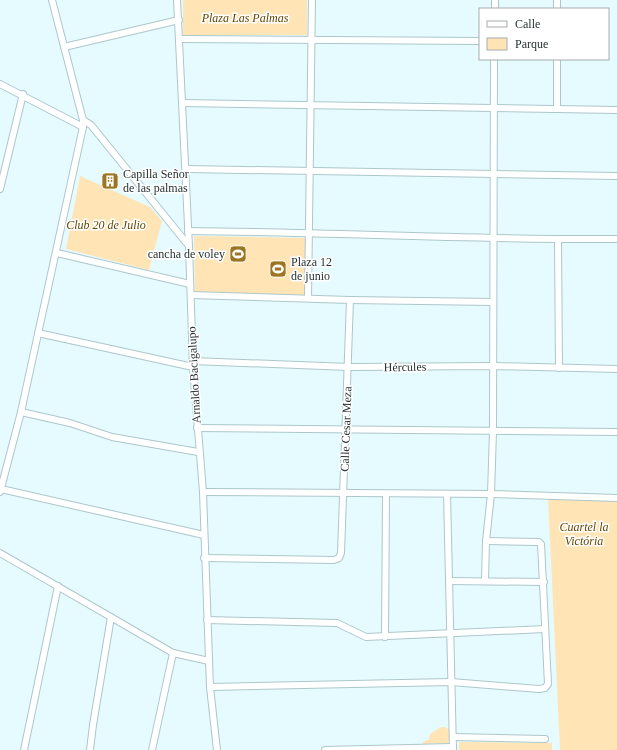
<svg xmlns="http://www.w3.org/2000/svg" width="617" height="750" font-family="Georgia,serif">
<rect width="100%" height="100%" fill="#e6fbff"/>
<g fill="#ffe5b6">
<rect x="183" y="0" width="124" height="35"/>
<polygon points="80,176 150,207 162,221 149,270 66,249"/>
<polygon points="194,236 307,238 305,295 195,292"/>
<polygon points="548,498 617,500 617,750 560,750"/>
<path d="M441,727h4l6,4c-1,6 -1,12 -7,15l-7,-3 -7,1v2l-7,-1v-3l6,-3 1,-5z"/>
<polygon points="459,742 552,743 552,750 459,750"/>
</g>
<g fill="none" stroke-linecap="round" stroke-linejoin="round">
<g stroke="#acc7cb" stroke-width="8">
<g id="minor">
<polyline points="177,0 189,246 193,367 203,492 210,687 217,750"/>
<polyline points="495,9 495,0"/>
<polyline points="557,9 557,0"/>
<polyline points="180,39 480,41"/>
<polyline points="64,47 179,20"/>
<polyline points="0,84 83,127"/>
<polyline points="183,103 617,110"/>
<polyline points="557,109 557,59"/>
<polyline points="83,120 91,125 189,246"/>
<polyline points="186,169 617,176"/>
<polyline points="0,189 23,94"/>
<path d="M188,231c143,1 286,9 429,8"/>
<polyline points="558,239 559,368"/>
<polyline points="57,253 190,284"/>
<polyline points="191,295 350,300 493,302"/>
<polyline points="308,298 312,0"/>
<polyline points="38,333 193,367"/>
<polyline points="192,361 349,367 494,366 617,369"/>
<polyline points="21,412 70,423 112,437 198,452"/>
<polyline points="197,428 617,432"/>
<polyline points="1,489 204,535"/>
<polyline points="0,492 21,412 83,127 83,120 52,0"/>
<polyline points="203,492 491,494 617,498"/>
<polyline points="447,494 453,750"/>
<polyline points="0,553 173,653 209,661"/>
<polyline points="204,558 334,560 339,558 341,553 350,300"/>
<polyline points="449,581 544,582"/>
<polyline points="485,581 486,541 491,494 493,431 494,59"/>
<polyline points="207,620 337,623 366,637 545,629"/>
<polyline points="385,637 386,495"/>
<polyline points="210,687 451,682 539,689 545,688 548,684 541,544 539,542 486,541"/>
<polyline points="453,737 545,739"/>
<polyline points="24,750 58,586"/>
<polyline points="90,750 93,725 111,617"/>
<polyline points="152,750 173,653"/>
<polyline points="325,750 453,747"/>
</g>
</g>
<use href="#minor" stroke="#fff" stroke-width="6"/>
</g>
<defs>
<g id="building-square" transform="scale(0.9)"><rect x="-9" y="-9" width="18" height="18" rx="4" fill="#9c7522" stroke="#fff"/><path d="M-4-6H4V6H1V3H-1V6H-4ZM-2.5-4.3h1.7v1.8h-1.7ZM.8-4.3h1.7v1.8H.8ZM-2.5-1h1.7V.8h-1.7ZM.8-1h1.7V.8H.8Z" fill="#fff"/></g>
<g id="stadium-square" transform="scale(0.9)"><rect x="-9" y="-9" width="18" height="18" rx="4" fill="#9c7522" stroke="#fff"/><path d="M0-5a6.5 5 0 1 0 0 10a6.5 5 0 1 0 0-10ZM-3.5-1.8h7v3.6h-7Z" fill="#fff"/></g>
</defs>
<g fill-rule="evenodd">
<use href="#building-square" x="110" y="181"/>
<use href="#stadium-square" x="238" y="254"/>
<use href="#stadium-square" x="278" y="269"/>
</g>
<g text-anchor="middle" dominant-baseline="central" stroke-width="3" stroke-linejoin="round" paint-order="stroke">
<g font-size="12" font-style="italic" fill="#634600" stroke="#fff">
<text x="245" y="18">Plaza Las Palmas</text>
<text x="106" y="225">Club 20 de Julio</text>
<text x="584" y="527">Cuartel la<tspan x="584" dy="14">Victória</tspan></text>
</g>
<g font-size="12" fill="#263132" stroke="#fff" text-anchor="start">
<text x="123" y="174">Capilla Señor<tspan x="123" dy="14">de las palmas</tspan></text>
<text x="225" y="254" text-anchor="end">cancha de voley</text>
<text x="291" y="262">Plaza 12<tspan x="291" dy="14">de junio</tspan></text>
</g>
<g font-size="12" fill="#263132" stroke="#fff">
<text transform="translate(405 367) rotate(-1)">Hércules</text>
<text transform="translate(194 375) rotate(-93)">Arnaldo Bacigalupo</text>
<text transform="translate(346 429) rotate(-88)">Calle Cesar Meza</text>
</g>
</g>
<rect x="479" y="8" width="130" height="52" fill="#ffffff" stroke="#a8adad"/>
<rect x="487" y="21" width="20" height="6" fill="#ffffff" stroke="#a8adad"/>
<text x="515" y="28" font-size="12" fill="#263132">Calle</text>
<rect x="487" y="38" width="20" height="12" fill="#ffe5b6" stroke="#a8adad"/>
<text x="515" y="48" font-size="12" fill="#263132">Parque</text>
</svg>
